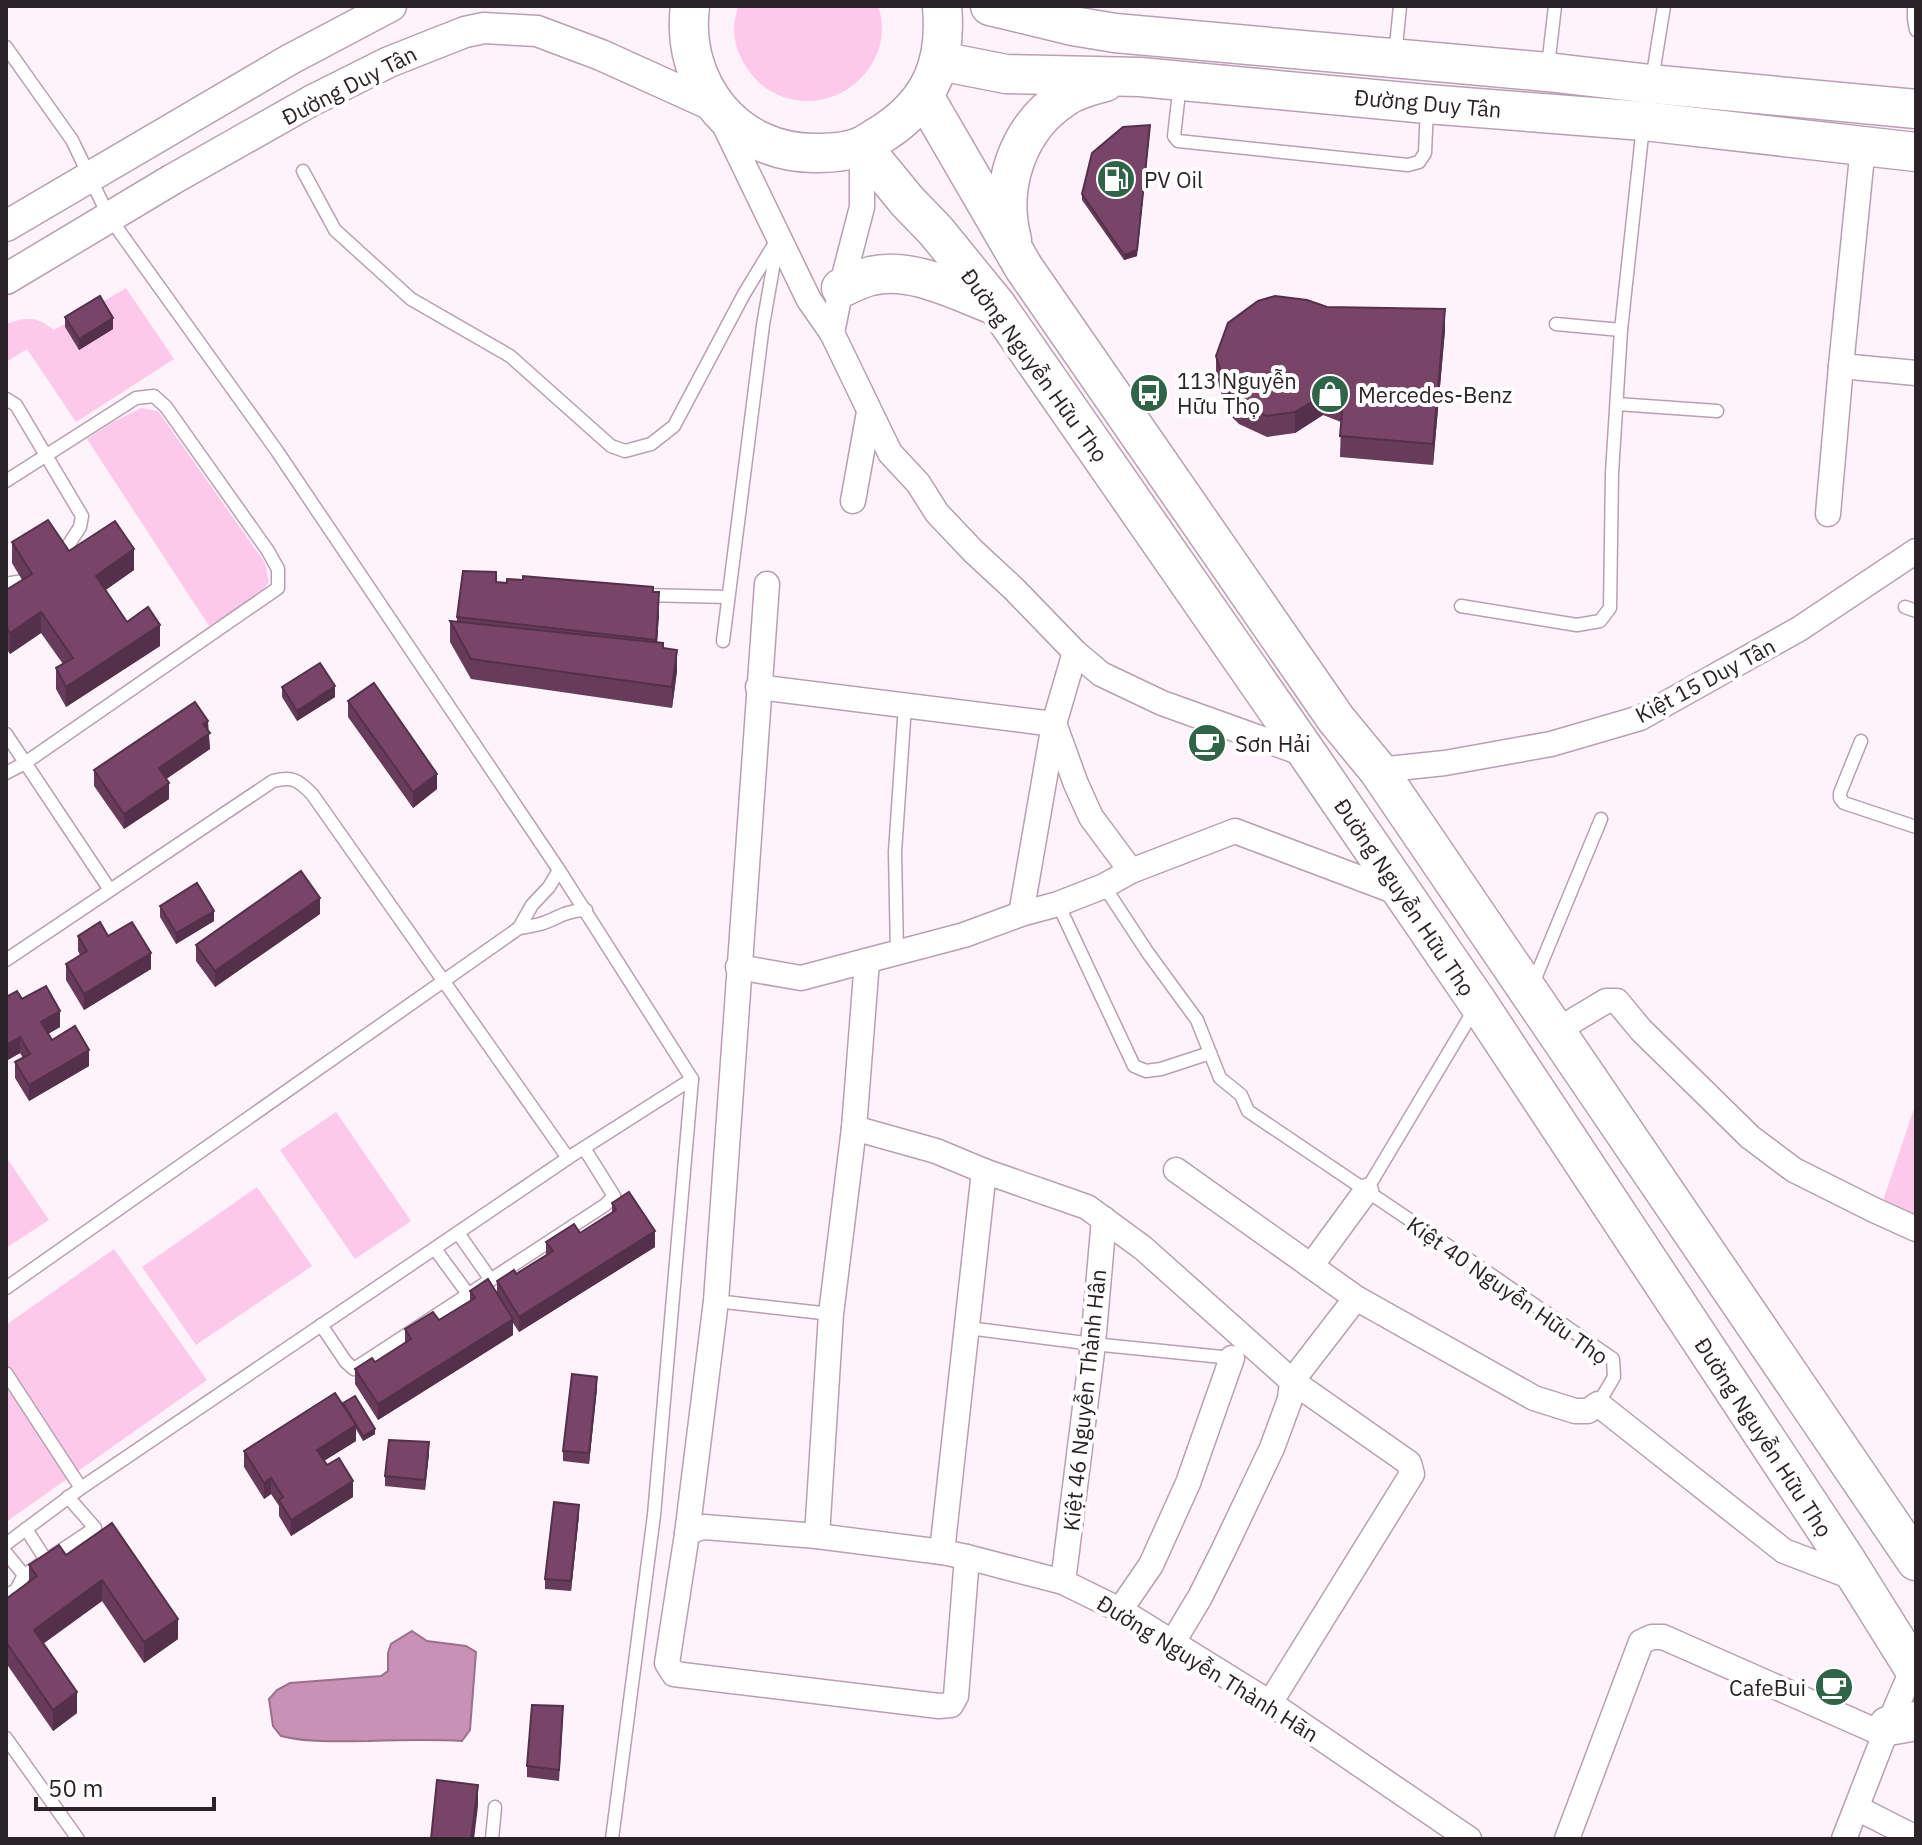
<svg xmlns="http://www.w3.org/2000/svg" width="1922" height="1845" font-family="'IBM Plex Sans',sans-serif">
<rect width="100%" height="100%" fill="#fef3fa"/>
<g fill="#fdc9eb">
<path d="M738,6h140c5,13 5,29 1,42 -20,61 -101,73 -134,17 -6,-10 -11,-23 -11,-35 0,-8 2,-16 4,-24z"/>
<path d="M126,288l48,71 -98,63 -49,-73 -21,13v-38c20,-7 31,-8 48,6z"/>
<polygon points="141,408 158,411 265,563 269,582 259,595 209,626 87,439 113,422"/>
<polygon points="1916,1103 1916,1215 1882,1204"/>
<polygon points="336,1112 411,1221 355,1259 280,1150"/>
<polygon points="6,1157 49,1220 6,1248"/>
<polygon points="257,1187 312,1266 196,1345 142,1267"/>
<polygon points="114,1249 207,1380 6,1522 6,1325"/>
</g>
<path fill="#ca91b7" stroke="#9b708c" stroke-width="2" d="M412,1631l15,10 39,5 10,6 -6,78 -8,11c-31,-2 -62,-1 -94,0 -29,0 -59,2 -87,-5l-8,-10 -4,-27 8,-9 13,-7 91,-7 7,-5v-18l3,-9z"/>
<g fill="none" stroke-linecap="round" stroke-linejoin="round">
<g stroke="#b9a0b0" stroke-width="15">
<g id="service">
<polyline points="1914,6 1914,19 1916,30"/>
<polyline points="6,47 72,140 109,217 277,451 559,870 692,1079 654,1515 612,1839"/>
<polyline points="1395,56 1400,6"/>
<polyline points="1548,66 1555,6"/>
<polyline points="1652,80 1664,6"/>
<polyline points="1180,84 1174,136 1178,141 1408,165 1419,162 1425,153 1427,108"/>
<polyline points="303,171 335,230 411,299 510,356 611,446 625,451 651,444 674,426 744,294 778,238"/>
<polyline points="1556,324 1621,330"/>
<polyline points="6,399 16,405 82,516 80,527 60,558"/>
<polyline points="1617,404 1717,411"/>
<polyline points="6,481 136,398 154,396 166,407 268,551 278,569 278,588 25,763 6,773"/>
<polyline points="6,584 23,581"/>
<polyline points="644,595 728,597"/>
<polyline points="1461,606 1577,625 1600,621 1610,608 1612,473 1621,330 1643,126"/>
<polyline points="1905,607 1916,611"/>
<polyline points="723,641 763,325 777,245"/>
<polyline points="6,734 110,890"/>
<polyline points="1861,741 1840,793 1840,798 1844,803 1916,827"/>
<polyline points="1104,886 1148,953 1197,1020 1220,1078 1241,1095 1248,1111 1487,1272 1613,1359 1614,1377 1598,1404"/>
<polyline points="1058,904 1134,1066 1146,1071 1161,1069 1210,1053"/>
<polyline points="519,928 532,905 549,887 559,870"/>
<polyline points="897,953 895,852 905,705"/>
<path d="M6,960l267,-179c20,-5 25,-1 39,13l256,364"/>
<polyline points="1532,986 1601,819"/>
<polyline points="1366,1191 1474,1010"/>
<polyline points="458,1233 491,1280"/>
<polyline points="435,1249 468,1294"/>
<path d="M6,1288l513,-360c7,-1 14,-2 21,-4 18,-5 22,-13 46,-14"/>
<polyline points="716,1301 831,1314"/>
<polyline points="321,1325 346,1362 354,1369 605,1205 614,1196 584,1148"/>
<polyline points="968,1328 1093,1344 1232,1358"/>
<polyline points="6,1373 81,1488"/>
<polyline points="26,1529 46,1560"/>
<polyline points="6,1544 81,1488 568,1158 692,1079"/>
<polyline points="6,1553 24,1575"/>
<polyline points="6,1596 16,1590 24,1575 95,1528 68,1497"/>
<polyline points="6,1738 78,1839"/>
<polyline points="492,1839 495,1807"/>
</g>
</g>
<g stroke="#b9a0b0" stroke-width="27">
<g id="minor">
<polyline points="721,118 809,300 832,333 890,453 918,483 937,513 973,551 1014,589 1075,652 1101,674 1162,703 1307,755"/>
<polyline points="1863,146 1841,366 1916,373"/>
<polyline points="832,333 841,288 862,207 862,146"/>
<polyline points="853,501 869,412"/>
<polyline points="1828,514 1841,366"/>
<polyline points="767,584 716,1301 687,1534 667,1663 674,1674 939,1706 951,1705 956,1696 967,1557"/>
<polyline points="758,687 1054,724"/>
<polyline points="1055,726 1076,784 1091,817 1131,871"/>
<polyline points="1378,770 1445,763 1551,744 1640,718 1799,629 1916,551"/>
<polyline points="1021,914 1054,724 1075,652"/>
<polyline points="738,967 801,978 964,935 1021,914 1058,904 1104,886 1131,871 1235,831 1402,894"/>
<polyline points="1556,1031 1606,1001 1617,1001 1641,1030 1750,1137 1794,1170 1874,1210 1916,1229"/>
<polyline points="854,1128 936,1151 984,1171 1087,1207 1143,1248 1292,1381 1409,1463 1412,1474 1270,1703"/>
<polyline points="1176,1170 1356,1298 1534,1398 1575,1411 1588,1411 1598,1404 1784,1551 1857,1579"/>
<polyline points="1311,1266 1366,1191"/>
<polyline points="687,1534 696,1529 704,1527 817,1536 942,1552 967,1557 1063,1582 1120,1610 1270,1703 1469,1839"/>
<polyline points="817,1536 831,1314 854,1128 867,961"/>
<polyline points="942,1552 984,1171"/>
<polyline points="1063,1582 1093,1344 1104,1219"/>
<polyline points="1120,1610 1151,1565 1188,1483 1232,1358"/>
<polyline points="1173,1642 1200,1597 1223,1551 1272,1448 1290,1399 1292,1381 1356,1298"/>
<polyline points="1857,1808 1916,1838"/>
<polyline points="1567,1839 1641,1642 1652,1637 1663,1637 1885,1735"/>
<polyline points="1844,1839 1888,1726 1913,1668"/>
</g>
</g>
<g stroke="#b9a0b0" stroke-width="33">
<g id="tertiary">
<polyline points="6,226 289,60 391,6"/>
<polyline points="6,279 173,179 311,101 389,62 465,32 484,28 537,31 601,55 716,107"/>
</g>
</g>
<g stroke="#b9a0b0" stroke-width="41">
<g id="primary">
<path d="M690,6c-10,78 45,148 126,147 15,0 34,-1 48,-8 7,-4 14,-9 21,-13 47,-31 62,-71 57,-126"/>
<polyline points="990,6 1073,26 1115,33 1547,72 1651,84 1916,109"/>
<polyline points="940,61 1006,74 1140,77 1427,104 1644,121 1916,152"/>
<polyline points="924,96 1024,268 1336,719 1378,770 1916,1561"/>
<polyline points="862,146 907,201 936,231 997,306 1309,756 1478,1003 1846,1560 1916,1672"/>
<path d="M1012,240c-14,-53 5,-112 53,-143 12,-8 26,-11 40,-15"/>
<path d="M841,288c9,-4 20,-10 30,-12 40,-10 86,15 123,29"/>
<polyline points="1888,1726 1916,1721"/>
</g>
</g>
<use href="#service" stroke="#fff" stroke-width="12"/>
<use href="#minor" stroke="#fff" stroke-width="24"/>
<use href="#tertiary" stroke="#fff" stroke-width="30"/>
<use href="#primary" stroke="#fff" stroke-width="38"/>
</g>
<g fill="#673b5a">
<polygon points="1082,194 1137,256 1124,260 1082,200"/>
<polygon points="1327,307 1445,330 1433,465 1340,457 1341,422 1323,415 1295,433 1267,437 1239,424 1227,412 1216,376 1216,356"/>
<polygon points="65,317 113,329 79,350 65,327"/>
<polygon points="12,542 69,551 134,570 105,590 127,622 160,646 66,707 56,689 56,668 63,664 41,633 10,654 6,648 6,590 22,580 12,563"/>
<polygon points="496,582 653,592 659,613 657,642 663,648 677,671 672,708 471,679 450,642 450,621 457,622 457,617"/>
<polygon points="282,687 335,697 297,721 282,697"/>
<polygon points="348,701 437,789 413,808 348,717"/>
<polygon points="208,731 210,749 166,779 169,799 124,829 94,786 94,770"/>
<polygon points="160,906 214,921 176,944 160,917"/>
<polygon points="320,914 215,987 196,961 196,945"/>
<polygon points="78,936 108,936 151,969 84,1010 66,980 66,964 80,955 78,951"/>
<polygon points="22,999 60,1027 48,1034 52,1040 89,1066 29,1101 15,1078 15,1062 23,1058 20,1053 6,1061"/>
<polygon points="612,1203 655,1247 519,1332 513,1323 513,1335 378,1420 355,1384 355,1369 375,1362 405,1343 405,1329 439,1320 470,1301 470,1291 497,1292 497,1281 516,1274 546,1255 546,1242 580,1233 612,1213"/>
<polygon points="597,1388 589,1464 563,1461 563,1451"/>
<polygon points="343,1406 375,1434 363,1441 356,1429 356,1441 324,1461 353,1497 291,1536 279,1516 279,1506 271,1494 264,1499 244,1467 244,1451"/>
<polygon points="429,1453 425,1490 385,1486 385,1476"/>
<polygon points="579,1515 571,1591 545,1589 545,1579"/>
<polygon points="112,1523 178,1639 144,1663 102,1601 43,1644 77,1713 53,1731 6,1663 6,1599 29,1582 29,1565 66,1555"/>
<polygon points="563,1717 559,1781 527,1777 527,1766"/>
</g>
<g fill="#54304a">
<polygon points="1150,130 1137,256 1124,260 1124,255"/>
<polygon points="1445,309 1445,330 1433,465 1433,444"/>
<polygon points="113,318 113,329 79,350 79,339"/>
<polygon points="1323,395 1323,415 1295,433 1295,412"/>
<polygon points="134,549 134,570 96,597 96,576"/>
<polygon points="659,592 659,613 656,661 656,640"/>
<polygon points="41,612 41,633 10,654 10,633"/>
<polygon points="160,625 160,646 66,707 66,687"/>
<polygon points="677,650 677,671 672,708 672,687"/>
<polygon points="335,686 335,697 297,721 297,711"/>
<polygon points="208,721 210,749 159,784 159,768 203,724"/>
<polygon points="437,774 437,789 413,808 413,792"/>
<polygon points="169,783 169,799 124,829 124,814"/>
<polygon points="320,898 320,914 215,987 215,971"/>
<polygon points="214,911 214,921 176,944 176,933"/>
<polygon points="151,953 151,969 84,1010 84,994"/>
<polygon points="60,1011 60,1027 41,1038 41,1022"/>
<polygon points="20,1037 20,1053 6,1061 6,1045"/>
<polygon points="89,1050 89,1066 29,1101 29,1085"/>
<polygon points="655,1231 655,1247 519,1332 519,1317"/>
<polygon points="513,1319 513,1335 378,1420 378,1404"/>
<polygon points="597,1377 597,1388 589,1464 589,1453"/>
<polygon points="356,1425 356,1441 317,1465 317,1450"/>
<polygon points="375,1429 375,1434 363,1441 363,1436"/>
<polygon points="429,1442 429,1453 425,1490 425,1480"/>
<polygon points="271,1478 271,1494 264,1499 264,1483"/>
<polygon points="353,1481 353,1497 291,1536 291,1520"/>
<polygon points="579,1505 579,1515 571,1591 571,1581"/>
<polygon points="102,1580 102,1601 34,1650 34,1630"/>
<polygon points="178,1619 178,1639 144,1663 144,1642"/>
<polygon points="77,1692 77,1713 53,1731 53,1710"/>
<polygon points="478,1785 478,1806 474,1839 471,1839"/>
</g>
<g fill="#784569" stroke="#54304a" stroke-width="2">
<polygon points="1150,125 1137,250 1124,255 1082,194 1092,153 1123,127"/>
<polygon points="100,296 113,318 79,339 65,317"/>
<polygon points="1275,296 1307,300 1327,307 1445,309 1433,444 1340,436 1343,402 1323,395 1295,412 1267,416 1239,404 1227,391 1216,356 1228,323 1258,301"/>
<polygon points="48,520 69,551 115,521 134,549 96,576 127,622 148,607 160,625 66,687 56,668 73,658 41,612 10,633 6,627 6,590 32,574 12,542"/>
<polygon points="463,571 496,572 496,582 507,583 507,579 523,580 523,576 653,587 653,592 659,592 656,640 457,617"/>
<polygon points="450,621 663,643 663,648 677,650 672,687 471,659"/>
<polygon points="320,663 335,686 297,711 282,687"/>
<polygon points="374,683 437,774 413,792 348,701"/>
<polygon points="195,702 208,721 203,724 210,733 159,768 169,783 124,814 94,770"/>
<polygon points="301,871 320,898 215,971 196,945"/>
<polygon points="197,883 214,911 176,933 160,906"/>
<polygon points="100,922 108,936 132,922 151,953 84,994 66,964 87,951 78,936"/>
<polygon points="46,986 60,1011 41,1022 52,1040 75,1026 89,1050 29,1085 15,1062 30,1054 20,1037 6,1045 6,997 17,991 22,999"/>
<polygon points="629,1192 655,1231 519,1317 497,1281 514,1270 516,1274 553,1251 546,1242 574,1224 580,1233 616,1210 612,1203"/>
<polygon points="488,1279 513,1319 378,1404 355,1369 372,1358 375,1362 411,1339 405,1329 433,1312 439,1320 475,1298 470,1291"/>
<polygon points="572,1374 597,1377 589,1453 563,1451"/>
<polygon points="335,1393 356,1425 317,1450 327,1465 339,1458 353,1481 291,1520 279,1500 283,1497 271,1478 264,1483 244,1451"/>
<polygon points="355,1396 375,1429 363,1436 343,1403"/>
<polygon points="389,1440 429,1442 425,1480 385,1476"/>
<polygon points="554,1502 579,1505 571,1581 545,1579"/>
<polygon points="112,1523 178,1619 144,1642 102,1580 34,1630 77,1692 53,1710 6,1642 6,1599 37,1576 29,1565 59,1545 66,1555"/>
<polygon points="532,1705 563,1706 559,1770 527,1766"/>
<polygon points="437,1780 478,1785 471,1839 431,1839"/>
</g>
<defs>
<g id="fuel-disc" transform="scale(2)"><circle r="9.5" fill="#306449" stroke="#fff"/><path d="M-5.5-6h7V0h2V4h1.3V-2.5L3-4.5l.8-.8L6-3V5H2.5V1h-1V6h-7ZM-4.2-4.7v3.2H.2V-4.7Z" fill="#fff"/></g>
<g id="bus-disc" transform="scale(2)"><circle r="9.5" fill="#306449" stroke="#fff"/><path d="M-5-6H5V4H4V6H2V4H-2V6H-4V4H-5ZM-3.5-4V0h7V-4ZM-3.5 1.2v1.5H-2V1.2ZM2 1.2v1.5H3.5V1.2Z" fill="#fff"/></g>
<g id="shop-disc" transform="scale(2)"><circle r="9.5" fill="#306449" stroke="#fff"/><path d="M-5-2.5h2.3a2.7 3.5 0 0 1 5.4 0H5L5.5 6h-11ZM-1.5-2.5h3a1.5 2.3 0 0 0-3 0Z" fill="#fff"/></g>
<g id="cafe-disc" transform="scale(2)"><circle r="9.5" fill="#306449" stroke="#fff"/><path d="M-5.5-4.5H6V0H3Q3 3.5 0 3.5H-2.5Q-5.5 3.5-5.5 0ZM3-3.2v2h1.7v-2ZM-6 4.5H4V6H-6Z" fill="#fff"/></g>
</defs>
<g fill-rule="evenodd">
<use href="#fuel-disc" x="1116" y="179"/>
<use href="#bus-disc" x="1149" y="393"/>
<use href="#shop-disc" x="1330" y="394"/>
<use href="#cafe-disc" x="1207" y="743"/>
<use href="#cafe-disc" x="1834" y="1687"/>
</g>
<g text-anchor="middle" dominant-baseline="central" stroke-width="8" stroke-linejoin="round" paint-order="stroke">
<g font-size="22" fill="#2c2329" stroke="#fff">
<text transform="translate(349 85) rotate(-27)">Đường Duy Tân</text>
<text transform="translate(1428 103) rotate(5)">Đường Duy Tân</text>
<text transform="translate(1035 365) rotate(54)">Đường Nguyễn Hữu Thọ</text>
<text transform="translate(1705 680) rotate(-28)">Kiệt 15 Duy Tân</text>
<text transform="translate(1405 897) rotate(56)">Đường Nguyễn Hữu Thọ</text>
<text transform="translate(1508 1290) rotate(35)">Kiệt 40 Nguyễn Hữu Thọ</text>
<text transform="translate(1084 1400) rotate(-84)">Kiệt 46 Nguyễn Thành Hân</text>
<text transform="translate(1764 1437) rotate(57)">Đường Nguyễn Hữu Thọ</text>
<text transform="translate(1208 1668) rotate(32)">Đường Nguyễn Thành Hãn</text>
</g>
<g font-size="22" fill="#2c2329" stroke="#fff" text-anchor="start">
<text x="1144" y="179">PV Oil</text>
<text x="1177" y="380">113 Nguyễn<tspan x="1177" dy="25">Hữu Thọ</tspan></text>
<text x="1358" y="394">Mercedes-Benz</text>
<text x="1235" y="743">Sơn Hải</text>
<text x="1806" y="1687" text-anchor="end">CafeBui</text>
</g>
</g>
<rect width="1922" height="1845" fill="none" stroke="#2c2329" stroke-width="16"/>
<path d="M36 1797v12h178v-12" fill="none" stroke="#2c2329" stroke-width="4"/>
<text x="48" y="1797" font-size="24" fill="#2c2329" stroke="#ffffff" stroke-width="6" paint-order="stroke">50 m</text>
</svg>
